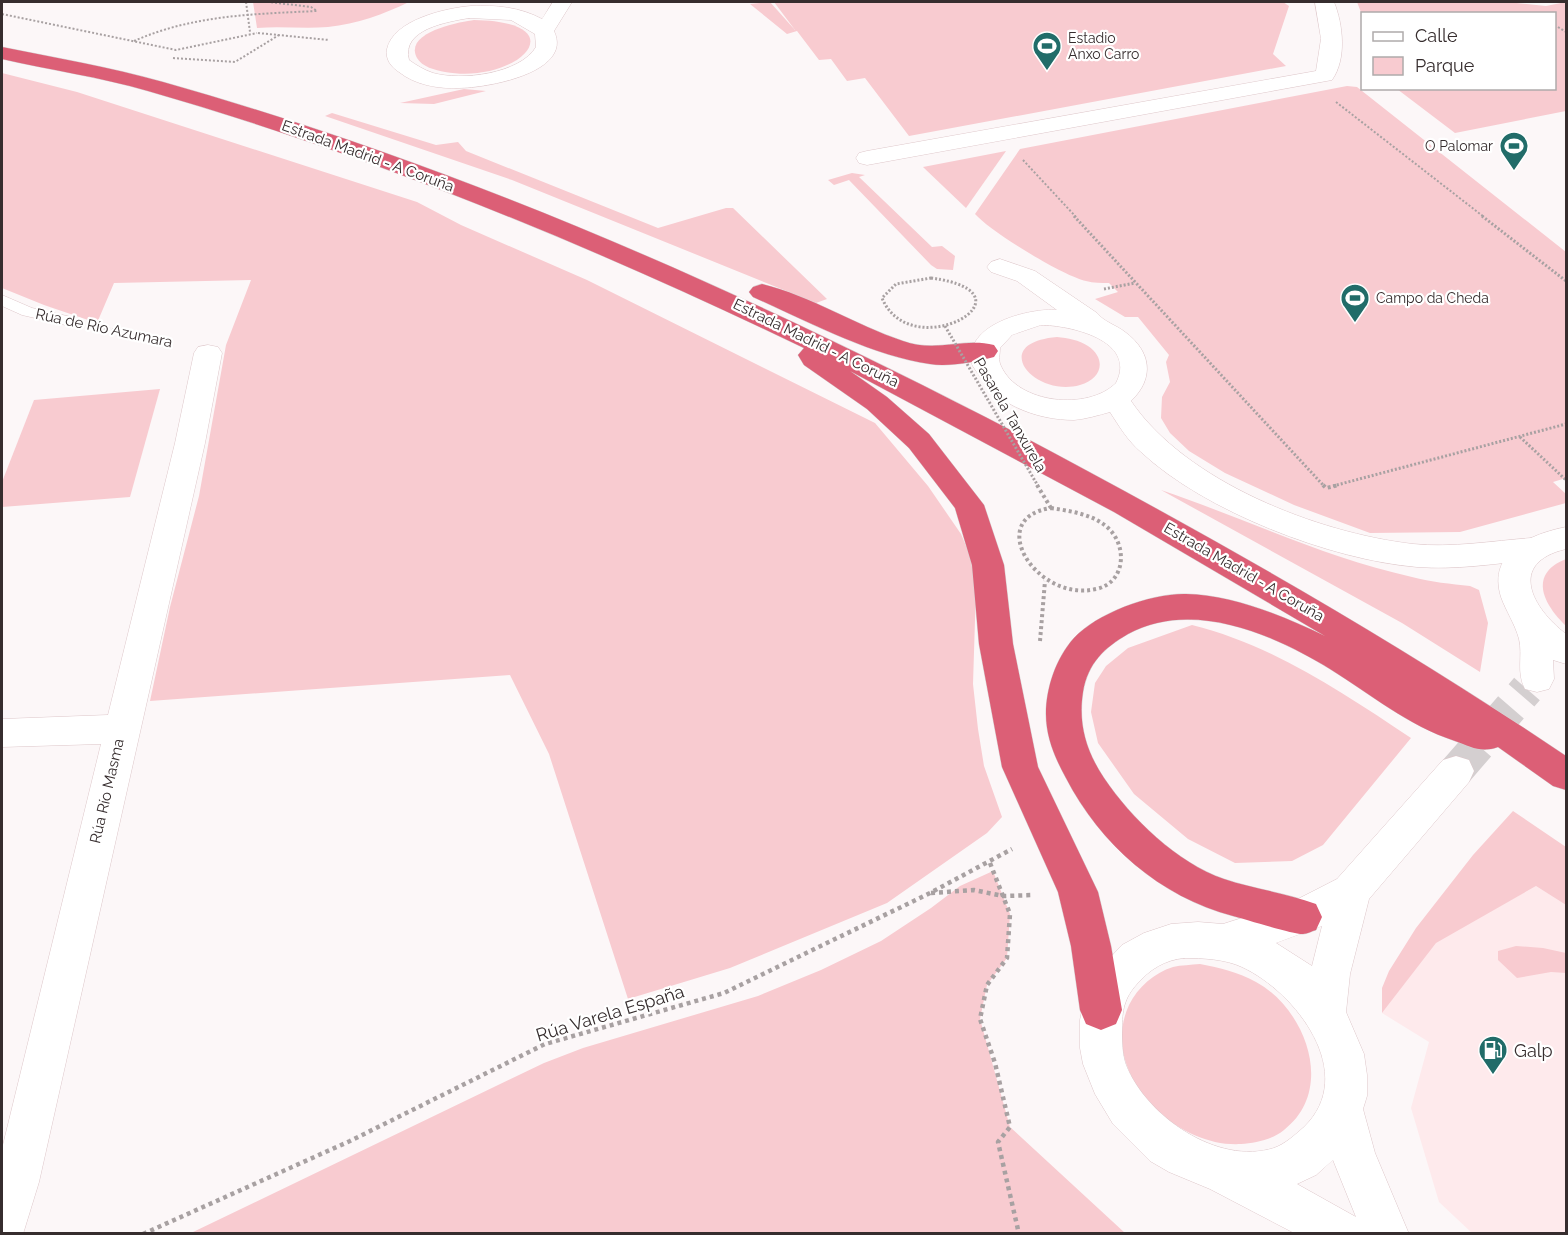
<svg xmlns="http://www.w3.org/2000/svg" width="1568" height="1235" font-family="Raleway,sans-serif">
<rect width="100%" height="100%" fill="#fcf7f8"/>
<polygon fill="#feeaec" points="1536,886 1566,905 1566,1233 1472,1233 1439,1202 1411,1108 1429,1042 1382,1013 1436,942"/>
<g fill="#f8cbd0">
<path d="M253,2h156c-25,12 -52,22 -81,25 -24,2 -47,-1 -71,1z"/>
<polygon points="770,2 795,30 774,2 1283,2 1289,6 1273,54 1286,66 909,136 865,78 847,81 831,59 819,60 797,31 787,34 750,4"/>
<polygon points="1357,2 1507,2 1546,6 1566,2 1566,111 1455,133 1397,89 1554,88 1554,14 1362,15"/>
<path d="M474,20c106,2 43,65 -29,52 -10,-2 -23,-5 -28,-14 -14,-26 43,-36 57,-38z"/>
<polygon points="2,73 77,92 417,202 461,225 587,280 875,423 928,486 961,534 972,560 976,588 973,684 978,729 984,766 1002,817 987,833 887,903 730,968 628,999 549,754 510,675 150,701 170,607 199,496 226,345 251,280 114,283 97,323 44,305 2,288"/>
<path d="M1347,86l10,1 209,165v226l-13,4 13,12v9l-106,29 -90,1 -76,-28 -69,-32 -36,-22 -19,-18 -9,-15 1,-21 8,-15 -4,-20 3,-7 -31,-38h-13l-30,-18 23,-7 -9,-9c-7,0 -16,0 -23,-2 -23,-5 -95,-49 -111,-67l45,-65z"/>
<polygon points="464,89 486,91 434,104 400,103"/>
<polygon points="332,113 436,145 458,142 466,151 658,228 726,208 733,208 827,299 816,303 512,180 325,116"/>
<polygon points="1006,151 966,208 923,167"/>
<polygon points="852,173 865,175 859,177 932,247 942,246 955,256 953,270 937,269 931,265 849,180 834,185 828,180"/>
<path d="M1057,337c11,1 22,3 31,9 19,13 14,33 -8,39 -45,13 -93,-42 -23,-48z"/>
<polygon points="160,389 130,497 2,507 2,482 34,400"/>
<path d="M1161,490c83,28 164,68 251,87 19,5 39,7 58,9l9,4 9,33 -8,49 -78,-49z"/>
<path d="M1566,559v67c-23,-22 -38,-52 0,-67z"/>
<path d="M1192,625c81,20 151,68 219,113l-88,107 -31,16 -57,2 -47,-24 -54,-45 -36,-51 -7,-31 4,-29 11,-17 22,-18z"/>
<polygon points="1513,811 1566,847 1566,905 1536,886 1436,943 1382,1013 1382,988 1389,971 1416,928 1473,855"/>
<polygon points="993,871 1010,914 1007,958 987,985 980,1019 1010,1127 1125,1233 191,1233 544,1063 583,1048 758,996 821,970 881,941 931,908 960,886"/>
<polygon points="1516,946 1543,948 1566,953 1566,973 1551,972 1517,978 1498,960 1498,951"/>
<path d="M1200,964c20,4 38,8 56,18 50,27 80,108 28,148 -12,10 -29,13 -43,14 -67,4 -143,-72 -112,-139 9,-18 25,-32 44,-38 8,-2 18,-2 27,-3z"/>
</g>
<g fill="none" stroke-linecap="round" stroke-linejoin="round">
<polyline stroke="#d4cfd0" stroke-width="34" stroke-dasharray="34 16" stroke-linecap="butt" points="1456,771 1527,689"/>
<g stroke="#dec7ca" stroke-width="1">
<polygon id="lane" points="2,295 32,308 80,319 82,322 74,327 22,315 2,306"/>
</g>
<g stroke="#dec7ca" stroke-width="1">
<g id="street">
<path d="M553,2h19l-18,29c20,42 -69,57 -95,57 -20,1 -44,-3 -60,-16 -8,-5 -14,-13 -12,-23 6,-29 59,-41 84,-43 25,-1 49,1 71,13zM469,18l42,2 24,14 1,13c-16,27 -75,34 -103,26 -9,-3 -17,-8 -24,-13 -8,-31 38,-38 60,-42z"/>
<path d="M1315,2h19c9,22 13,57 -2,78l-465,85 -8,-2 -3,-5 3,-5 8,-2 449,-80 5,-32z"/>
<path d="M1000,259l35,12 62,42c7,9 19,12 28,19 26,19 30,46 6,69 55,81 187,132 282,143 39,4 79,-3 118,-6l11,3 5,8 -5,8 -11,3c-38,4 -76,10 -114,7 -86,-7 -213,-56 -276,-115 -13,-11 -22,-26 -31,-40 -11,3 -24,7 -36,8 -35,0 -76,-14 -95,-45 -2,-3 -6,-8 -7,-11 -9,-40 58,-56 85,-54l-40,-29 -26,-9 -4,-5 4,-5zM1041,325c28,0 97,15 75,58 -28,28 -98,21 -115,-17 -3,-5 -1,-12 -1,-18l12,-13z"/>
<polygon points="208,345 218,347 222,353 205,443 39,1182 23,1234 2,1234 2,1149 101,744 2,747 2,719 108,715 175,443 194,353 198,347"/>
</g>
</g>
<g stroke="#dec7ca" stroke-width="1">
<g id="secondary">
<path d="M1566,527v22c-59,14 -34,59 0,85v30l-13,-4 1,19 -5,10 -12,3 -12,-3c-9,-17 -2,-33 -6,-50 -4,-15 -13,-28 -18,-42 -14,-45 30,-63 65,-70z"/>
<path d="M1456,756l13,4 5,11 -5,11 -100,117 -19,75 -4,38 18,42 3,21v21l-4,13 12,44 34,81h-113l-86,-45 -41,-17 -19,-11 -37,-37 -18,-30 -12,-30 -3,-16v-28l5,-24 12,-24 25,-27 22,-12 27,-9 27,-2 25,2 69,-22 45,-23 106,-119zM1322,926l-10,40 -36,-23zM1184,958c19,0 41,1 58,9 54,25 117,107 62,160 -9,8 -19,17 -30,21 -56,18 -128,-32 -148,-83 -4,-11 -4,-24 -4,-36 0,-18 2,-31 15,-45 13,-15 28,-24 47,-26zM1333,1160l23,57 -59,-33 19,-9z"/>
</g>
</g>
<g stroke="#d7d5d5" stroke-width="1">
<g id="highway">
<path d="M2,47c54,11 108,20 161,35 298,84 583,210 857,353 187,99 371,203 546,321v34l-13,-4 -55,-39c-17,6 -27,0 -43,-6 -48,-16 -83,-46 -125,-72 -57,-35 -138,-70 -202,-35 -24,14 -40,29 -45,58 -5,32 3,59 21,86 27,40 73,85 120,101 30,10 62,14 92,25l6,13 -6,13c-4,1 -9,4 -13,4 -7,1 -59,-15 -70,-18 -73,-19 -133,-72 -167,-138 -11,-20 -20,-41 -20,-64 0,-26 10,-56 28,-76 23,-25 78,-45 112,-44 47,1 97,22 139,42l-211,-124 -264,-141 37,26 42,37 55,71 20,60 9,79 25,123 60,125 13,54 11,64 -6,14 -15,6 -15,-6 -6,-14 -9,-64 -13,-54 -56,-125 -23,-123 -7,-79 -17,-57 -46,-60 -42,-39 -63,-44 -6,-10 6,-7c-212,-102 -430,-192 -656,-257 -48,-14 -98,-21 -146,-32z"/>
<path d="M762,284c49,12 93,41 141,57 33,12 61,-4 91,4l4,6 -4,6c-19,5 -46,10 -64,7 -58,-8 -123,-43 -177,-67l-4,-5 4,-5z"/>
</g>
</g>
<g stroke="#a8a1a2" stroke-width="2" stroke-dasharray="2 2" stroke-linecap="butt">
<polyline points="2,14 176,50 257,33"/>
<polyline points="1558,27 1566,32"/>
<polyline points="258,33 329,40"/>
<path d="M134,41c59,-26 120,-27 183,-30l-6,-4 -42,-5"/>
<polyline points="173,58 235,62 279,35"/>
<polyline points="1336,102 1484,217"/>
<polyline points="1023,160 1076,217"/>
</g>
<g stroke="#a8a1a2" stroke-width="3" stroke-dasharray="2 2" stroke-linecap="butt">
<polyline points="1074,216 1324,486"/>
<polyline points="1482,216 1566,281"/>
<path d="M931,278c113,15 -20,90 -49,20l14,-14z"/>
<polyline points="1104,289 1135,283"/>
<polyline points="104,328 173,343"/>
<polyline points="1520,437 1566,480"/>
<polyline points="1333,486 1566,424"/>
</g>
<g stroke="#a8a1a2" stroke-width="4" stroke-dasharray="3 3" stroke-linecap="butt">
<polyline points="1323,485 1326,488 1339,485"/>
<path d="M1051,508c19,3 41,6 56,19 21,18 19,56 -11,62 -59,14 -113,-71 -45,-81z"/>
<polyline points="1040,641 1045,581"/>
</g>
<g stroke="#a8a1a2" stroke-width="4.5" stroke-dasharray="4 4" stroke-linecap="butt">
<polyline points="990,863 1010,914 1007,958 987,985 980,1019 995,1063 1010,1127 998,1142 1019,1234"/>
<polyline points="931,893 974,890 1003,896 1034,895"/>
<polyline points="143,1234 350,1141 545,1044 724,993 930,893 1012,849"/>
</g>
<use href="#lane" fill="#fff" fill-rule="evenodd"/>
<use href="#street" fill="#fff" fill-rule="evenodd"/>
<use href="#secondary" fill="#fff" fill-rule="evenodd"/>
<use href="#highway" fill="#dc5f76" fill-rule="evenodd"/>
<polyline stroke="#a8a1a2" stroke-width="2" stroke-dasharray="2 2" stroke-linecap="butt" points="246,2 250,32"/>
<polyline stroke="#a8a1a2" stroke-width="3" stroke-dasharray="2 2" stroke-linecap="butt" points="945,326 1038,486"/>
<polyline stroke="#a8a1a2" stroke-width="4" stroke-dasharray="3 3" stroke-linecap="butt" points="1037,485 1051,508"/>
</g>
<defs>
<g id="stadium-pin" transform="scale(1.5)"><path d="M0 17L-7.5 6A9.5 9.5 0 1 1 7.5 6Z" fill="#216c69" stroke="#fff"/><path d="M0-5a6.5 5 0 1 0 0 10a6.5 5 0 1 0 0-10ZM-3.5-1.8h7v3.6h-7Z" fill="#fff"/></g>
<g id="fuel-pin" transform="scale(1.5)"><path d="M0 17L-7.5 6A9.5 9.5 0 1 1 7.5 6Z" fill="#216c69" stroke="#fff"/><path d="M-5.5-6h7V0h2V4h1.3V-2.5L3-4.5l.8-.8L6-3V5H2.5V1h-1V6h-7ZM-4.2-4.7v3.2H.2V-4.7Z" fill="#fff"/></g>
</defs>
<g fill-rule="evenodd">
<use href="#stadium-pin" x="1047" y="46"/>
<use href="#stadium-pin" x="1514" y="146"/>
<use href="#stadium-pin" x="1355" y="298"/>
<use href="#fuel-pin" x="1493" y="1050"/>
</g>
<g text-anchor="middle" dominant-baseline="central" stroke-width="4.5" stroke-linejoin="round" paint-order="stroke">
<g font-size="14" fill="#362d2e" stroke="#fff" text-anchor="start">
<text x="1068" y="38">Estadio<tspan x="1068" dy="16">Anxo Carro</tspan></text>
<text x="1493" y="146" text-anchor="end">O Palomar</text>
<text x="1376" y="298">Campo da Cheda</text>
</g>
<g font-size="15" fill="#362d2e" stroke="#fff">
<text transform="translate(368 156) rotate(20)">Estrada Madrid - A Coruña</text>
<text transform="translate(104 328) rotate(12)">Rúa de Río Azumara</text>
<text transform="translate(816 343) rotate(26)">Estrada Madrid - A Coruña</text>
<text transform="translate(1010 415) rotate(60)">Pasarela Tanxurela</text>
<text transform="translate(1244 572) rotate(30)">Estrada Madrid - A Coruña</text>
<text transform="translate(107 791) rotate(-77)">Rúa Río Masma</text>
</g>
<g font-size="18" fill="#362d2e" stroke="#fff">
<text transform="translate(610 1013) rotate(-17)">Rúa Varela España</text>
</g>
<g font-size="18" fill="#362d2e" stroke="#fff" text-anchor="start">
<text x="1514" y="1050">Galp</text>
</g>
</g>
<rect width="1568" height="1235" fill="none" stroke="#362d2e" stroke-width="6"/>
<rect x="1361" y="12" width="195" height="78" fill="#ffffff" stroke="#afabab" stroke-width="1.5"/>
<rect x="1373" y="32" width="30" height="9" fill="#ffffff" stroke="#afabab" stroke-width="1.5"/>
<text x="1415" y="42" font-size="18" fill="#362d2e">Calle</text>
<rect x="1373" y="57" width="30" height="18" fill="#f8cbd0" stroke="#afabab" stroke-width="1.5"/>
<text x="1415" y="72" font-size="18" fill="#362d2e">Parque</text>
</svg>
